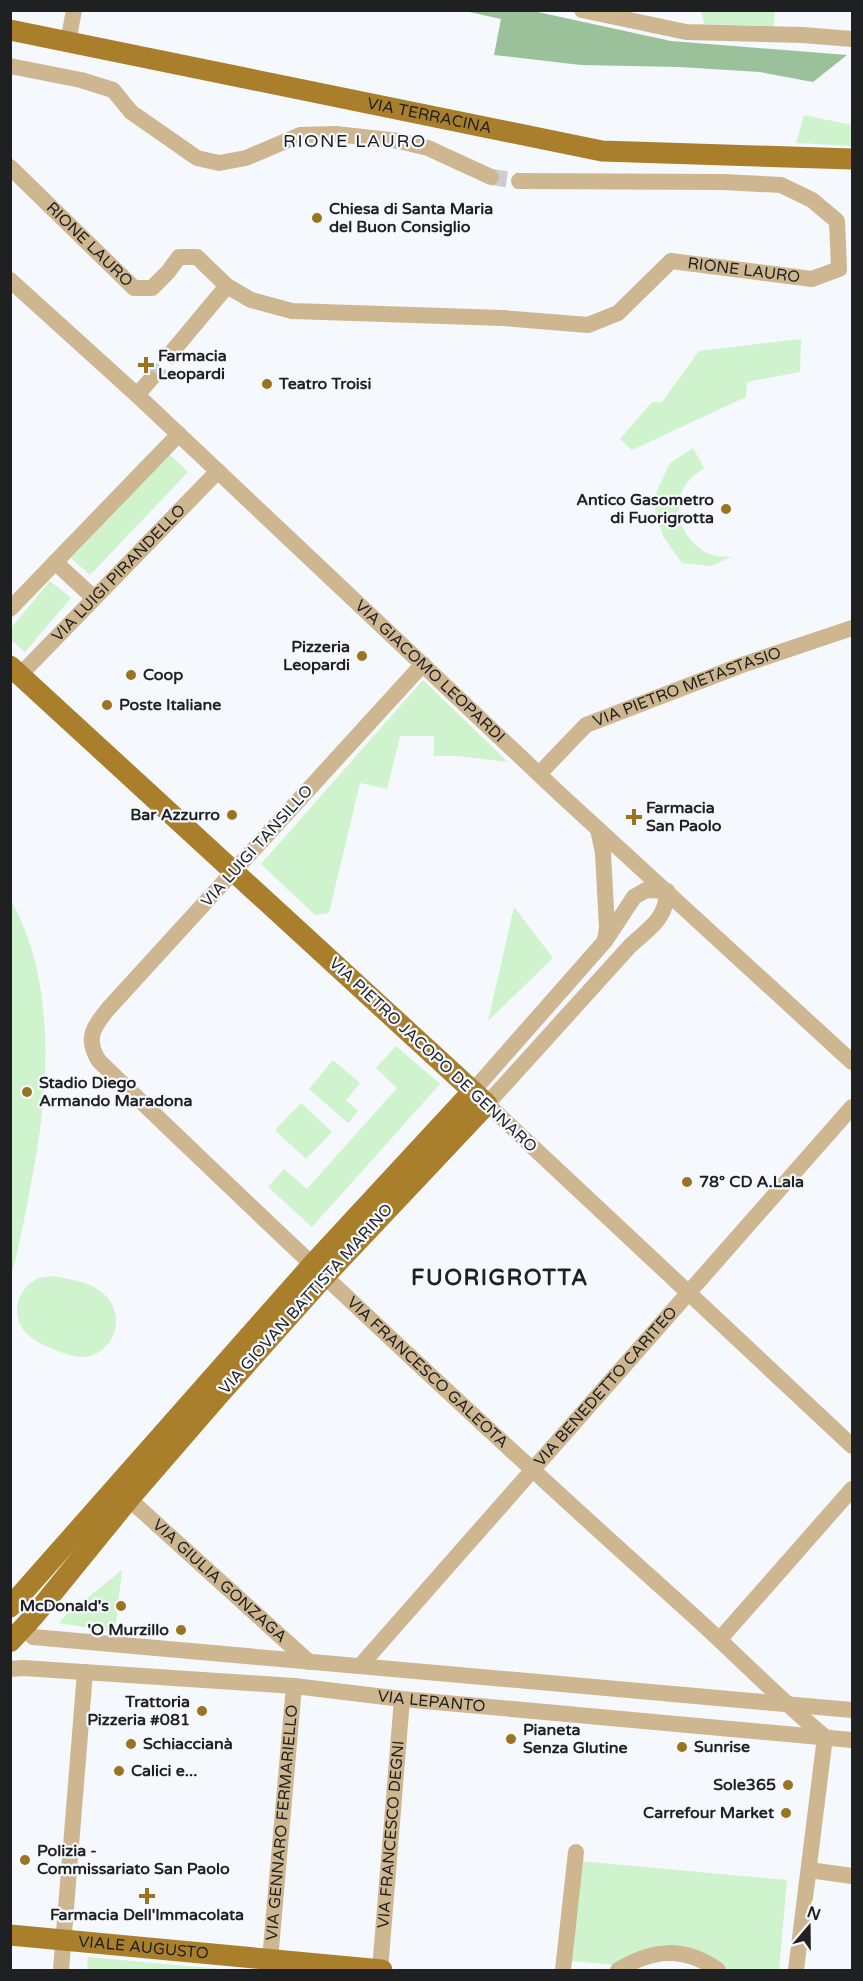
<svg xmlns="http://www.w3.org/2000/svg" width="863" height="1981" font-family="'Varela Round',sans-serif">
<rect width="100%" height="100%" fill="#f5f8fd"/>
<g fill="#cff3cd">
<polygon points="701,11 775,11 774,26 704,24"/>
<polygon points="804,115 852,125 852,146 796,143"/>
<polygon points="801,339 800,372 747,382 746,397 632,450 620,439 652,402 662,402 699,351"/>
<path d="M693,448l11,20c-6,5 -14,10 -18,16 -17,27 -2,60 26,71 5,2 13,1 19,2l-20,9 -29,-3 -18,-25 -8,-24 -2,-17 16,-34z"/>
<polygon points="169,454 188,472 90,575 71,558"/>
<polygon points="50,581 71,598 25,652 11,640 11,628"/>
<polygon points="423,680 508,762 457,756 434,756 434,736 400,736 387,789 360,783 329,913 315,915 261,864"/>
<path d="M11,901c46,80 38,190 21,277 -6,33 -12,66 -21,98z"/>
<polygon points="514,907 553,958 488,1021"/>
<polygon points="396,1046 440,1084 312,1227 268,1187 284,1169 307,1189 397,1088 376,1068"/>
<polygon points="333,1060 360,1083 346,1100 358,1111 348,1123 309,1089"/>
<polygon points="301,1103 332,1132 306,1159 275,1130"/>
<path d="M52,1276c16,3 35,5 48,15 24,16 20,52 -5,63 -12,6 -23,2 -35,-2 -11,-5 -23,-9 -32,-17 -19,-18 -12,-47 11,-57 4,-1 9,-1 13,-2z"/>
<polygon points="122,1570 115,1632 59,1623 66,1615"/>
<polygon points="580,1861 787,1880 779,1970 729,1970 712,1957 689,1950 617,1965 571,1961"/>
<polygon points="88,1957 231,1970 87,1970"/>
</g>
<polygon fill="#9ac199" points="465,11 533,11 671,41 847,55 813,82 760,72 679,67 581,65 494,55 501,19"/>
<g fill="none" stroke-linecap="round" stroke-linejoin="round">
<g stroke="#cacdd1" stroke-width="16" stroke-dasharray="16 8" stroke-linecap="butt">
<polyline points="491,177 519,181"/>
<polyline points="151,379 171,353"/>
</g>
<g stroke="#ceb790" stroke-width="16">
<polyline points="582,10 686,32 803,35 852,39"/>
<polyline points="68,42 74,10"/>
<polyline points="10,66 81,80 113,90 131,112 197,158 219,163 246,158 300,135 336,134 399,141 428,148 491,177"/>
<path id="s1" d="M10,167l124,121h18l16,-16 11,-15h18l30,29"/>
<path id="s2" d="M10,280l127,115 425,401 290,266"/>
<path id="s3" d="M171,353l56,-67 24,14 41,11 211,7 85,7 30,-12 53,-52 141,18 27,-10 -2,-48 -25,-21 -31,-15 -58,-3 -204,-1"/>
<polyline points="137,395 151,379"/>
<polyline points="55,562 94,598"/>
<polyline points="10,609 179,434"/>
<path id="s4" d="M423,664l-315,345c-15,18 -23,30 -9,52 193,186 387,369 587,548 47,42 90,87 139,128l-29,233"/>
<path id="s5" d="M20,675l198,-204"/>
<path id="s6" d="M539,774l47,-49 156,-60 110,-37"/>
<polyline points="598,829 603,853 607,928 605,940"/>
<path d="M667,891c0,28 -19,38 -37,55l-143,158 365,342"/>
<polyline points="473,1091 605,941 634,897 646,890 667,891"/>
<path id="s7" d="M129,1499l180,163"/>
<polyline points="34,1616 26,1627 33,1637 852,1710"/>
<polyline points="720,1639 852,1489"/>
<path id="s8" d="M360,1666l492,-559"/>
<path id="s9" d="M10,1669l13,-1 271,18 108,13 450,41"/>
<polyline points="809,1870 852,1876"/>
<path id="s10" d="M270,1960l24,-274"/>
<polyline points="61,1970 85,1672"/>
<path id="s11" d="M380,1970l22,-271"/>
<polyline points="563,1970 576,1852"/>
<path d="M618,1970c35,-21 65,-24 100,0"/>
</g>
<g stroke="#a97f2c" stroke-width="21">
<path id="s12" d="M10,30l592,121 250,8"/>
<polyline points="10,666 487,1104 324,1277 218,1396 129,1499 34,1616 10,1642"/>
<polyline points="10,1607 312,1265 473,1091"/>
<path id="s13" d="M10,1935l372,35"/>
</g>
</g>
<g fill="#9a7420" stroke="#f5f8fd" stroke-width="2">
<circle cx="317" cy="218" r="6"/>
<path d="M143 356h6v6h6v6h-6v6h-6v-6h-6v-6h6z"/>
<circle cx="267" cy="384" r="6"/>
<circle cx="726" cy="509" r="6"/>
<circle cx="362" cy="656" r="6"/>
<circle cx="131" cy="675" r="6"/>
<circle cx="107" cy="705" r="6"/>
<circle cx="232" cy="815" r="6"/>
<path d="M631 808h6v6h6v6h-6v6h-6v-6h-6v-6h6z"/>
<circle cx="27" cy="1092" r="6"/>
<circle cx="687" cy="1182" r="6"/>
<circle cx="121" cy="1606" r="6"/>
<circle cx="181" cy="1630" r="6"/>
<circle cx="202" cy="1711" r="6"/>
<circle cx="511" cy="1739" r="6"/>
<circle cx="131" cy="1744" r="6"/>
<circle cx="682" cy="1747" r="6"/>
<circle cx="119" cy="1771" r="6"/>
<circle cx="788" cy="1785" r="6"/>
<circle cx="786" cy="1813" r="6"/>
<circle cx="25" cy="1860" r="6"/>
<path d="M144 1887h6v6h6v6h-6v6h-6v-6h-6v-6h6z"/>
</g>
<g text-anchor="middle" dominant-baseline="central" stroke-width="4.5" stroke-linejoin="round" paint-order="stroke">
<g font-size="16" fill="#1f2022" stroke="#f5f8fd">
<text stroke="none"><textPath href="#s12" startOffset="428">VIA TERRACINA</textPath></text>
<text stroke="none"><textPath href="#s1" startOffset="111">RIONE LAURO</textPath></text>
<text stroke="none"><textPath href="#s3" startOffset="634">RIONE LAURO</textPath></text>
<text stroke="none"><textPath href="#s5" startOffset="142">VIA LUIGI PIRANDELLO</textPath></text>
<text stroke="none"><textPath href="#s2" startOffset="574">VIA GIACOMO LEOPARDI</textPath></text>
<text stroke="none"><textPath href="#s6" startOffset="176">VIA PIETRO METASTASIO</textPath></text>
<text transform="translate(257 846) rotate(-48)">VIA LUIGI TANSILLO</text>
<text transform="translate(433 1055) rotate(43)">VIA PIETRO JACOPO DE GENNARO</text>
<text transform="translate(306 1299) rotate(-48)">VIA GIOVAN BATTISTA MARINO</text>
<text stroke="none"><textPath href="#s4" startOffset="978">VIA FRANCESCO GALEOTA</textPath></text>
<text stroke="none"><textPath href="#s8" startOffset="372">VIA BENEDETTO CARITEO</textPath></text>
<text stroke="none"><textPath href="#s7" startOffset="122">VIA GIULIA GONZAGA</textPath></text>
<text stroke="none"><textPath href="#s9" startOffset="423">VIA LEPANTO</textPath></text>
<text stroke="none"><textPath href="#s10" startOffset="138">VIA GENNARO FERMARIELLO</textPath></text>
<text stroke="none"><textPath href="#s11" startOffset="136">VIA FRANCESCO DEGNI</textPath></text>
<text stroke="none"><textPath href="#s13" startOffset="134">VIALE AUGUSTO</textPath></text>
</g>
<g font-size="16" font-weight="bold" fill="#1f2022" stroke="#f5f8fd" text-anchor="start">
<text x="329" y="209">Chiesa di Santa Maria<tspan x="329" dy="18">del Buon Consiglio</tspan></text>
<text x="158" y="356">Farmacia<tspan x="158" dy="18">Leopardi</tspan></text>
<text x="279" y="384">Teatro Troisi</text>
<text x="714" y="500" text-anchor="end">Antico Gasometro<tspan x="714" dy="18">di Fuorigrotta</tspan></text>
<text x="350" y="647" text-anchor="end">Pizzeria<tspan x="350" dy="18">Leopardi</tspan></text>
<text x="143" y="675">Coop</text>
<text x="119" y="705">Poste Italiane</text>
<text x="646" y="808">Farmacia<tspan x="646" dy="18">San Paolo</tspan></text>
<text x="220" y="815" text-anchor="end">Bar Azzurro</text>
<text x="39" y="1083">Stadio Diego<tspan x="39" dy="18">Armando Maradona</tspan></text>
<text x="699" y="1182">78° CD A.Lala</text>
<text x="109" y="1606" text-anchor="end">McDonald's</text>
<text x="169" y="1630" text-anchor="end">'O Murzillo</text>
<text x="190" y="1702" text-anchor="end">Trattoria<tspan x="190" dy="18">Pizzeria #081</tspan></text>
<text x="523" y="1730">Pianeta<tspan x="523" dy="18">Senza Glutine</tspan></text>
<text x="143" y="1744">Schiaccianà</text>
<text x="694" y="1747">Sunrise</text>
<text x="131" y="1771">Calici e...</text>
<text x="776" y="1785" text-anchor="end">Sole365</text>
<text x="774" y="1813" text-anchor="end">Carrefour Market</text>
<text x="37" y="1851">Polizia -<tspan x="37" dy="18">Commissariato San Paolo</tspan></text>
<text x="147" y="1915" text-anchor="middle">Farmacia Dell'Immacolata</text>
</g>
<g font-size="18" letter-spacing="1.5" fill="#1f2022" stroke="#f5f8fd">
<text x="355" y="141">RIONE LAURO</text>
</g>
<g font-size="22" font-weight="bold" letter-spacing="1.5" fill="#1f2022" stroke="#f5f8fd">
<text x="500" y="1278">FUORIGROTTA</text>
</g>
</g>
<rect width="863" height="1981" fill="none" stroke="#1f2022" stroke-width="24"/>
<g transform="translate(809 1927) rotate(20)" stroke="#f5f8fd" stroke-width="4.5" paint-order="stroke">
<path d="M0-4.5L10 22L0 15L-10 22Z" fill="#1f2022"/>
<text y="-9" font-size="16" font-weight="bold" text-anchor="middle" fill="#1f2022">N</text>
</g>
</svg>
